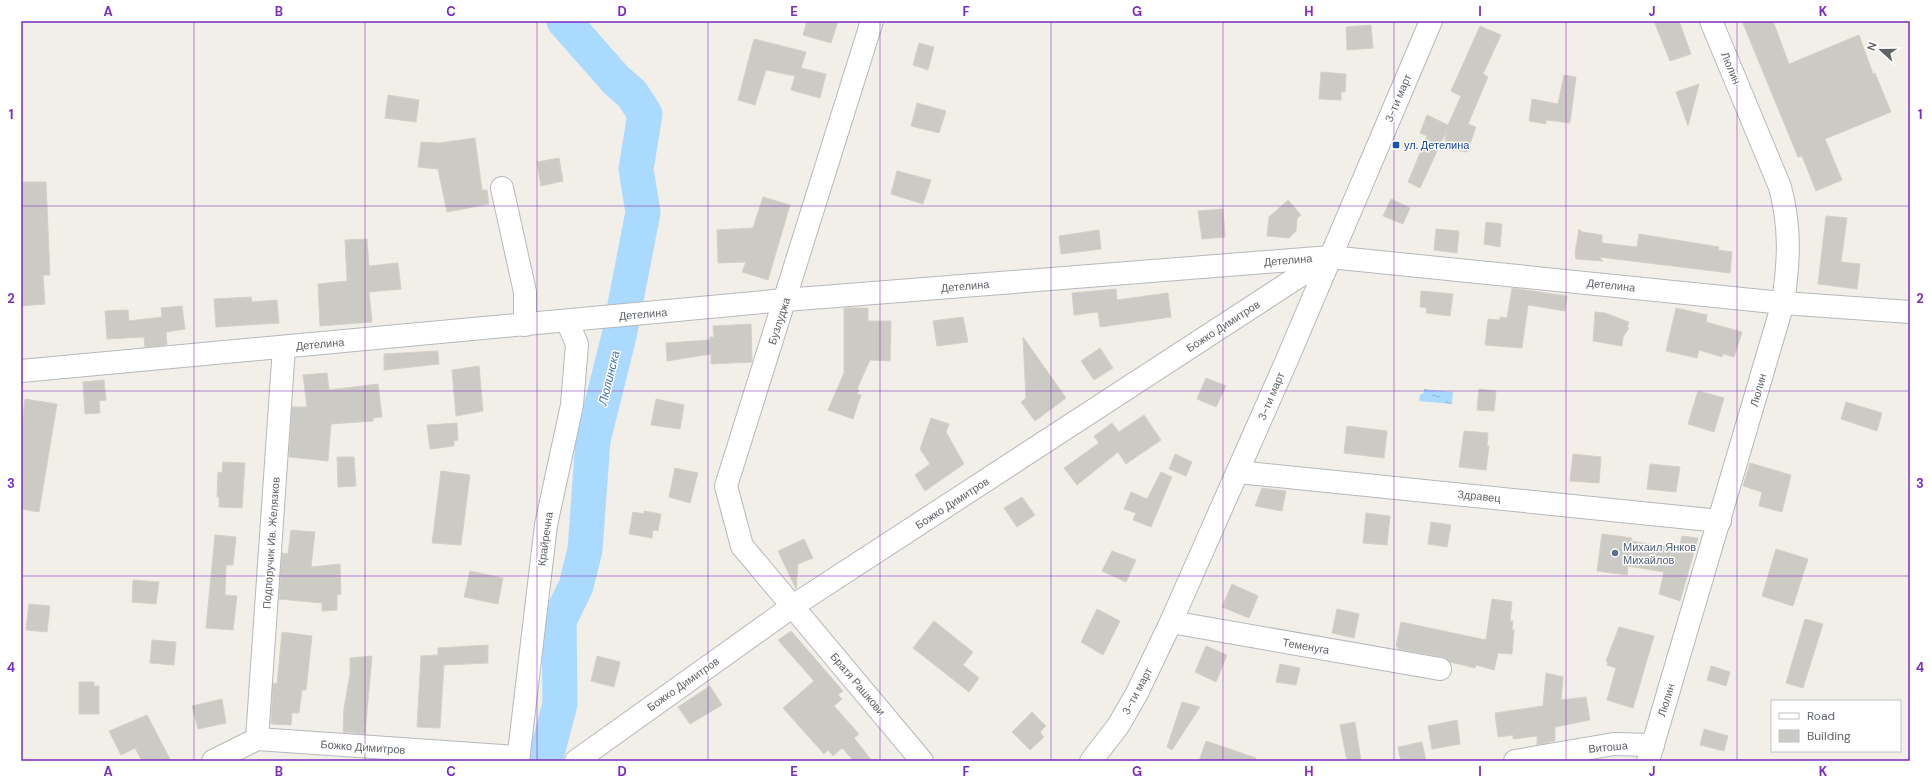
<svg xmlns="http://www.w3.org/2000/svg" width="1931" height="782" font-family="'DM Sans',sans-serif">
<defs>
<pattern id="water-ripples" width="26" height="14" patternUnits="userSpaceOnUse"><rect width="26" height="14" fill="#aadaff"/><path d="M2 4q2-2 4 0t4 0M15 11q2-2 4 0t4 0" fill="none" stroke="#8eb4d2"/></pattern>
</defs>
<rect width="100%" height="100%" fill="#f1efe8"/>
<polygon fill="url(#water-ripples)" points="1424,389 1453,392 1452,404 1419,401 1420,395 1424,393"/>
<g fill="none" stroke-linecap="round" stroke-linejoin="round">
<polyline stroke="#aadaff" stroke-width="35" points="545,761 560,704 559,621 576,586 585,550 593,440 619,336 643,212 636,169 645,114 632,94 616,80 564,21"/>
</g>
<g fill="#cccac5" stroke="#d6d1c6">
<polygon points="807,21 838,21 831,43 803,35"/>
<polygon points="1654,21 1679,21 1691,54 1670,61"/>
<polygon points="1742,21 1773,21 1789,64 1859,35 1873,74 1875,73 1891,112 1825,139 1842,180 1816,191 1802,156 1798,157"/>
<polygon points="1371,25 1373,48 1347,50 1346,27"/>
<polygon points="1480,26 1501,35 1483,74 1488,77 1468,124 1476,127 1467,152 1444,149 1446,132 1420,188 1408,182 1427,136 1420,133 1427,115 1448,125 1461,96 1451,91"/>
<polygon points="754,39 806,52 801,68 826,74 820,98 791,90 795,76 766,70 755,105 738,100"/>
<polygon points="919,43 934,47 928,70 913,65"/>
<polygon points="1321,72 1346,74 1345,92 1341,92 1341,100 1319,99"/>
<polygon points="1564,75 1576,77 1570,123 1546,120 1546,124 1529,121 1532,99 1558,104"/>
<polygon points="1699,84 1688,126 1676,92"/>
<polygon points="388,95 419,100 416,122 385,118"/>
<polygon points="917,103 946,111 939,133 911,126"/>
<polygon points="475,138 482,190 487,190 489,204 447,212 438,169 418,167 421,142 439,143"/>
<polygon points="559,158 563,181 541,186 537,162"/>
<polygon points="897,171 931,180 923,204 891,194"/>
<polygon points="21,182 46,182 50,275 43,275 45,304 21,306"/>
<polygon points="763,197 790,205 768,280 742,272 746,262 718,263 717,230 753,228"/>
<polygon points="1391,199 1410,208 1403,224 1383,216"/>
<polygon points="1288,200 1301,215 1297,219 1296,231 1289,238 1267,236 1269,217"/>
<polygon points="1223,209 1225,237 1202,239 1198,211"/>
<polygon points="1826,216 1847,218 1841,262 1860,264 1857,289 1818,284"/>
<polygon points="1486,222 1502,224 1500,247 1484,244"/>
<polygon points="1436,229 1459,231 1457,253 1434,250"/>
<polygon points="1579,229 1582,232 1602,235 1602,243 1637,247 1639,234 1719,247 1718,250 1732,252 1730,273 1599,257 1603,261 1576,259 1575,253"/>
<polygon points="1099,230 1101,249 1061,254 1059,236"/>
<polygon points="367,239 369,266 398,263 401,289 369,292 372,322 320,326 318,284 347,281 345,240"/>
<polygon points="1512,288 1567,296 1565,311 1528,305 1522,348 1485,345 1488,319 1500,320 1500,317 1507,318"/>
<polygon points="1116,289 1117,300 1168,293 1171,317 1100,327 1098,312 1074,315 1072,293"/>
<polygon points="1421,291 1453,294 1450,316 1426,313 1427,308 1420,307"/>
<polygon points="251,297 252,302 277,300 279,323 216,327 214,299"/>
<polygon points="182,306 185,329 166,332 167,345 145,347 144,337 107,339 105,311 128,310 129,321 162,317 161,308"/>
<polygon points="844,308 868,308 868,321 891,321 890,361 870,360 857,389 859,390 857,394 861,395 853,419 828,410 844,373"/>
<polygon points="1676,308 1707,315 1706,322 1742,332 1734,357 1723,354 1722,357 1699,350 1697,358 1666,351"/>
<polygon points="1595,312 1605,313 1629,322 1627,327 1629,328 1623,337 1622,346 1593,341"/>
<polygon points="963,317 968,342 937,346 933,321"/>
<polygon points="751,324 752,362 711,364 711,354 667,361 666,343 710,340 710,337 714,337 713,326"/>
<polygon points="1023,337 1066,398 1035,421 1021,402 1026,398"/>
<polygon points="1100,348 1113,368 1094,380 1081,361"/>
<polygon points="438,351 439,364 384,370 384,354"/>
<polygon points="479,366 483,411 456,416 452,370"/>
<polygon points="327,373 329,390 378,384 382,417 373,418 373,421 331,424 328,461 289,457 292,407 307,407 303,375"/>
<polygon points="1206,378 1226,386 1216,407 1197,399"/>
<polygon points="104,380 106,400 99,401 100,413 85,414 83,382"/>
<polygon points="1479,389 1496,391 1494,411 1477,410"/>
<polygon points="1698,391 1724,398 1714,432 1688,424"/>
<polygon points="25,399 57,404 39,512 21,509 21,431"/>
<polygon points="656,399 684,405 680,429 651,425"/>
<polygon points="1846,402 1882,413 1877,431 1841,419"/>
<polygon points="1144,415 1161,440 1126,464 1118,452 1077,485 1064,468 1099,443 1094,436 1112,423 1119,432"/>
<polygon points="931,418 949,424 946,432 964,464 925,491 915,475 930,464 920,449"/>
<polygon points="457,423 458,440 454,441 454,446 430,449 427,425"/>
<polygon points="1347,426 1387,431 1384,458 1344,453"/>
<polygon points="1464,431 1488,433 1487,446 1489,446 1486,470 1459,467"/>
<polygon points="1175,454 1192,462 1186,476 1169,469"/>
<polygon points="1573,454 1601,457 1599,483 1570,481"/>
<polygon points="337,457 354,457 356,486 338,487"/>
<polygon points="223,462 245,463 242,508 219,507 219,497 217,497 218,472 222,473"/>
<polygon points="1750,463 1791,475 1782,512 1759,506 1762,492 1743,486"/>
<polygon points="1650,464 1680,467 1676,492 1647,489"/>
<polygon points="675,468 698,473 690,503 669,497"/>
<polygon points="441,471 470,475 461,545 432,543"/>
<polygon points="1161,472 1172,477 1151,527 1133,520 1136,513 1124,509 1131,492 1147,499"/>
<polygon points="1262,488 1286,491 1282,511 1255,506"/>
<polygon points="1022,497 1035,515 1017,527 1004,508"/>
<polygon points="644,511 661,514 658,531 653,530 652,538 629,534 633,512 644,514"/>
<polygon points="1366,513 1390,516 1387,545 1363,543"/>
<polygon points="1431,522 1451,525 1447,547 1428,544"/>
<polygon points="291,530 315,532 311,567 340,564 341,594 337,595 337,610 322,611 322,603 279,599 282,553 288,554"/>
<polygon points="1602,534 1632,538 1631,541 1679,549 1682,536 1698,538 1680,601 1659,594 1664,572 1628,566 1627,575 1597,571"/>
<polygon points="215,535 236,537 233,565 226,565 225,595 237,596 233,630 206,628"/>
<polygon points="804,539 813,558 798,564 796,589 778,551"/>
<polygon points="1776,549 1808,559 1793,606 1762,596"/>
<polygon points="1112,551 1136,560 1126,582 1102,571"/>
<polygon points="470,571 503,578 498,604 464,597"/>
<polygon points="133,580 159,582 156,604 132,602"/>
<polygon points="1232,584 1258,596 1249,618 1222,607"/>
<polygon points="1492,599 1512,602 1510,621 1513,621 1512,630 1514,630 1512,654 1498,653 1494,670 1476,665 1475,668 1450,662 1443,657 1398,649 1398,647 1396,646 1401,622 1486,640"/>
<polygon points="29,604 50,606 47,632 26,630"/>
<polygon points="1097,609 1120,621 1103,655 1081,642"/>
<polygon points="1337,609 1359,614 1354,638 1332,633"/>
<polygon points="1805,619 1823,624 1803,688 1786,683"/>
<polygon points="934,621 973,652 963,665 979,678 969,692 913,648"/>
<polygon points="1619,627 1654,636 1633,708 1607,700 1616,668 1607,665 1608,662 1606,661"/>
<polygon points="791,631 843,691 838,695 842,699 834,706 859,734 854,738 872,761 854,761 842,748 833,756 828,750 824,754 783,708 814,681 778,640"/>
<polygon points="282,632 312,636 306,690 302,690 299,713 292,713 291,725 271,724 273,683 277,684"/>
<polygon points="152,640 176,642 174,665 150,663"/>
<polygon points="488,645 488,663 444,665 440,728 417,727 421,656 438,655 438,648"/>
<polygon points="1206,646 1227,655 1216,682 1195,672"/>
<polygon points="372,656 365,734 343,732 344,708 350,674 350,658"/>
<polygon points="597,656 620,662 614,687 591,681"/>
<polygon points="1280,664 1300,668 1296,685 1276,682"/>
<polygon points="1711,666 1730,672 1726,686 1707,680"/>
<polygon points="1546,673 1563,677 1561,700 1586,697 1590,720 1555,727 1555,741 1537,745 1537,736 1513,739 1513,735 1498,737 1495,713 1543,706"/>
<polygon points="79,682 94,682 94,686 99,686 99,714 79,714"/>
<polygon points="710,686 722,705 690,724 678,707"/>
<polygon points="222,699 226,723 198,729 192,706"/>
<polygon points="1182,702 1200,707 1172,750 1167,747"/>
<polygon points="1032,712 1046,726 1040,732 1044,737 1030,750 1012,732"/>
<polygon points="147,715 171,761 142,761 135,748 121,755 109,731"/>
<polygon points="1457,720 1460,744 1432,749 1428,726"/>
<polygon points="1355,722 1361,761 1347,761 1340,725"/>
<polygon points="1704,729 1728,736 1724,751 1700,745"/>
<polygon points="1206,741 1256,758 1256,761 1199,761"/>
<polygon points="1422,742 1426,761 1401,761 1398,747"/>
</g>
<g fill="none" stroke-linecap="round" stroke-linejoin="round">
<g stroke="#b5b8bc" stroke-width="24">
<g id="minor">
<polyline points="872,21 726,486 742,546 922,761"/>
<polyline points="502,188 525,292 525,325"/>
<polyline points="21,371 785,300 1330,257 1783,303 1910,312"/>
<polyline points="1238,472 1720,521"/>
<polyline points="1171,622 1440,669"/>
<polyline points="257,739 284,347"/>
<polyline points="213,761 257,739 518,757"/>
<polyline points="518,761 546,525 572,405 577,344 567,321"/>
<polyline points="576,761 793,606 1327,258"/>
<polyline points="1091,761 1118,726 1137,693 1171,622 1286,362 1431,21"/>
<polyline points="1515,761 1614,744 1653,745"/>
<path d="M1648,761l135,-458c6,-42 8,-74 -3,-116l-69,-166"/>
</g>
</g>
<use href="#minor" stroke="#fff" stroke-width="22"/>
</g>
<path fill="none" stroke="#7b2cbf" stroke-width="1" stroke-opacity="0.55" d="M194,21v740M365,21v740M537,21v740M708,21v740M880,21v740M1051,21v740M1223,21v740M1394,21v740M1566,21v740M1737,21v740M21,206h1889M21,391h1889M21,576h1889"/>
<rect fill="#1a4fb4" stroke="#fff" stroke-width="1.5" x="1392" y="141" width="8" height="8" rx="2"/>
<circle fill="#5c6f8a" stroke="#fff" stroke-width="1.5" cx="1615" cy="553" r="4"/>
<g text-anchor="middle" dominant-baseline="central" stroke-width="3" stroke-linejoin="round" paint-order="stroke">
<g font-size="11" fill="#5f6368" stroke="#fff">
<text transform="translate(1731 68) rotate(67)">Люлин</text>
<text transform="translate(1398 98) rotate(-67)">3-ти март</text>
<text transform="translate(1288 260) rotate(-5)">Детелина</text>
<text transform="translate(1611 285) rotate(6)">Детелина</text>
<text transform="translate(965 286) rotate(-5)">Детелина</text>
<text transform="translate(643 314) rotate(-5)">Детелина</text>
<text transform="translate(779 321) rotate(-72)">Бузлуджа</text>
<text transform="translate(1223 326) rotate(-33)">Божко Димитров</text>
<text transform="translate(320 344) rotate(-5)">Детелина</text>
<text transform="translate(1758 390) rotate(-74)">Люлин</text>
<text transform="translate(1271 396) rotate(-67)">3-ти март</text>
<text transform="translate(1479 496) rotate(6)">Здравец</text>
<text transform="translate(952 503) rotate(-33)">Божко Димитров</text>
<text transform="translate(545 539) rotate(-82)">Крайречна</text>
<text transform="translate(271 543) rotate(-86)">Подпоручик Ив. Желязков</text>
<text transform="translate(1306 646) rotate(10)">Теменуга</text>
<text transform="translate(683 684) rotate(-35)">Божко Димитров</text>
<text transform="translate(858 684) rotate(50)">Братя Рашкови</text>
<text transform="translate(1137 691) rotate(-62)">3-ти март</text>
<text transform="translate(1666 700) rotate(-73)">Люлин</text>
<text transform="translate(363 747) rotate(4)">Божко Димитров</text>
<text transform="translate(1608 747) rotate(-5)">Витоша</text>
</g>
<g font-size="11" fill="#164399" stroke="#fff" text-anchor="start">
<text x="1404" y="145">ул. Детелина</text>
</g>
<g font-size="11" fill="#4e5e75" stroke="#fff" text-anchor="start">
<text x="1623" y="547">Михаил Янков<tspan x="1623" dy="13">Михайлов</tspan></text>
</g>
<g font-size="12" font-style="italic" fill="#4174aa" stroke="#fff">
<text transform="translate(609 378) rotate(-76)">Люлинска</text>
</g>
</g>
<rect width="1931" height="782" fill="none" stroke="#ffffff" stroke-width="44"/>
<rect x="1771" y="700" width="130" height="52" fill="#ffffff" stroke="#bfc1c3"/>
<rect x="1779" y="713" width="20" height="6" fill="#ffffff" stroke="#bfc1c3"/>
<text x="1807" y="720" font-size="12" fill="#5f6368">Road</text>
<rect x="1779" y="730" width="20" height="12" fill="#cccac5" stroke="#bfc1c3"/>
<text x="1807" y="740" font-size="12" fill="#5f6368">Building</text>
<g transform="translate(1881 50) rotate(291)" stroke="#ffffff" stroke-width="3" paint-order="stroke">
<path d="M0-3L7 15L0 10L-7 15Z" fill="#5f6368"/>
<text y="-6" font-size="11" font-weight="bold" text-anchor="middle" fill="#5f6368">N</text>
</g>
<rect x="22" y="22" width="1887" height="738" fill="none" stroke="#7b2cbf" stroke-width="1.5"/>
<g font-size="13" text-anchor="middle" font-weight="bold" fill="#7b2cbf">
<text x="108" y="16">A</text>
<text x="279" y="16">B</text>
<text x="451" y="16">C</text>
<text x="622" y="16">D</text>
<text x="794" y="16">E</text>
<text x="966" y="16">F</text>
<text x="1137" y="16">G</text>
<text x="1309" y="16">H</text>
<text x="1480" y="16">I</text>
<text x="1652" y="16">J</text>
<text x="1823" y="16">K</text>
<text x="11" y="119">1</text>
<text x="1920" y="119">1</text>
<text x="11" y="303">2</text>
<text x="1920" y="303">2</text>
<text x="11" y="488">3</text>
<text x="1920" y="488">3</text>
<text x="11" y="672">4</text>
<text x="1920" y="672">4</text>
<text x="108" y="776">A</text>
<text x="279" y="776">B</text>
<text x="451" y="776">C</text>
<text x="622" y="776">D</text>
<text x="794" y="776">E</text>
<text x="966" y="776">F</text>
<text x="1137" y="776">G</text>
<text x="1309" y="776">H</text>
<text x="1480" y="776">I</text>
<text x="1652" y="776">J</text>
<text x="1823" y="776">K</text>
</g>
</svg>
